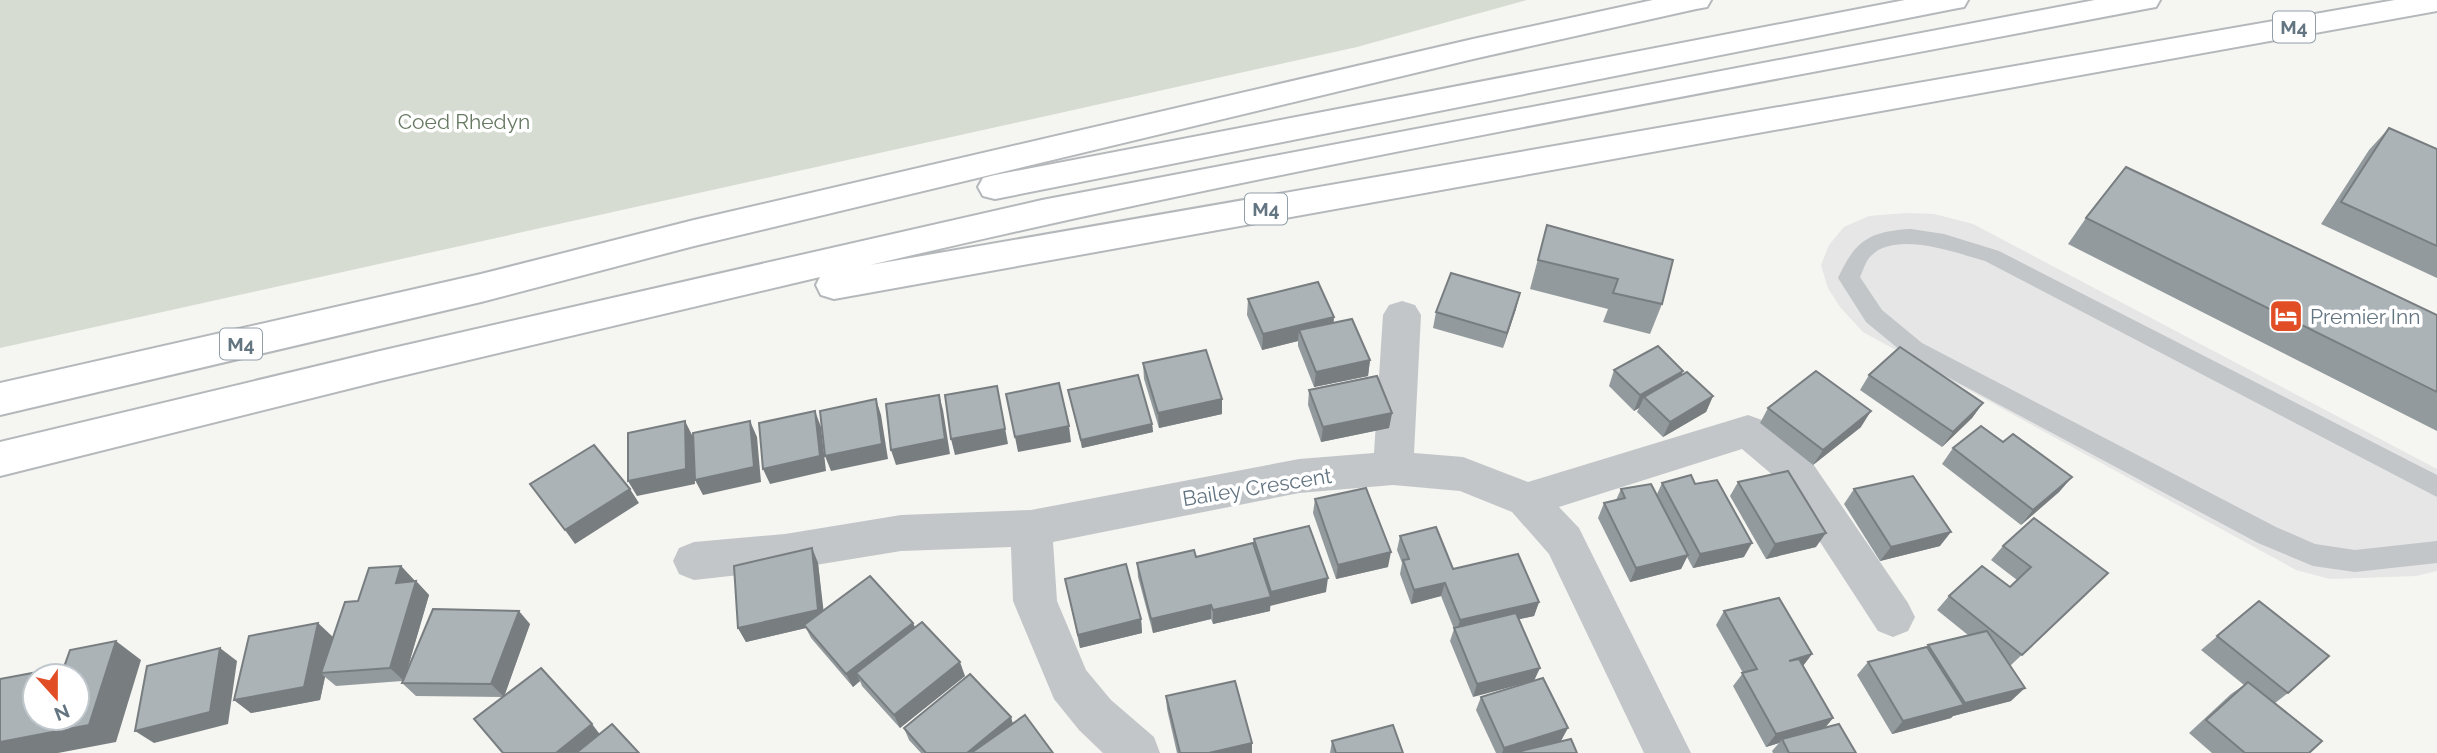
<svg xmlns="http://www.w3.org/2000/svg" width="2437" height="753" font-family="Raleway,sans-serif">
<rect width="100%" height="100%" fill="#f5f5f1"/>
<polygon fill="#e5e6e5" points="1906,213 1934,214 1973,224 2437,469 2437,571 2416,576 2330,579 2296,570 1863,332 1840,307 1828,288 1821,265 1829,245 1844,227 1869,216"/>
<polygon fill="#d6dcd2" points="0,0 1527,0 1357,47 0,348"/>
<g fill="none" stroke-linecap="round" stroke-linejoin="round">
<g stroke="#b5b8bb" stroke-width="4">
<g id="highway">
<polygon points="1653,0 1711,0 1707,7 1696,9 1473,59 694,246 481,302 0,415 0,383 481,274 694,220 1473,39"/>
<polygon points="1905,0 1968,0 1964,7 1953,9 995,199 983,196 978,187 983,178 995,175"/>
<path d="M2095,0h65l-4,7 -11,2c-426,82 -853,156 -1275,256l1525,-265h42v11l-1603,288 -13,-4 -5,-10 4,-8 -440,104 -380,95v-34l380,-91 662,-151z"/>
</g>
</g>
<path fill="#c2c6c9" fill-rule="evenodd" d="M1911,229l33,5 55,17 438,224v22l-452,-236c-29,-8 -92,-32 -116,-3 -4,5 -6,13 -9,19l22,33 40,33 354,184 39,17 40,6 82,-9v22l-82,9 -42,-6 -55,-23 -352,-188 -40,-33 -28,-44c17,-37 31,-47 73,-49z"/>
<polygon fill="#c2c6c9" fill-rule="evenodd" points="1402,301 1415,305 1421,315 1414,453 1463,457 1528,482 1748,415 1762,420 1809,458 1908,603 1915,617 1908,631 1893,637 1878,631 1781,482 1742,449 1559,507 1579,528 1691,753 1644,753 1549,554 1512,512 1460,491 1393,485 1299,493 1053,542 1057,601 1086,670 1111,700 1154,737 1160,753 1103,753 1079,730 1054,699 1013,601 1011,547 901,551 785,570 694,580 679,574 673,561 679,548 694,542 785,534 901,515 1031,510 1299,459 1374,453 1383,315 1389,305"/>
<use href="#highway" fill="#fff" fill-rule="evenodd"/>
</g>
<g fill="#939a9d">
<polygon points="2389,128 2437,149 2437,278 2321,224 2369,150"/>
<polygon points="2086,218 2437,315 2437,431 2068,244"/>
<polygon points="1547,225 1662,304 1650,334 1603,322 1608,309 1530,289"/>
<polygon points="1248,299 1334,323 1370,360 1368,376 1314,387 1298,346 1298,341 1262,350 1247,315"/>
<polygon points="1516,309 1503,348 1433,328 1436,312"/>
<polygon points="1143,363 1222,399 1222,414 1159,428 1144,379"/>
<polygon points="1614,370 1681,375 1713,396 1706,412 1663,437 1637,412 1639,408 1634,411 1609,386"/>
<polygon points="1869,375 1983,403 1972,418 1942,447 1860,390"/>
<polygon points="1068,390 1152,424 1153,432 1082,448"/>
<polygon points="1309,390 1392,413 1389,428 1321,442 1308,405"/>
<polygon points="1768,408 1861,427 1813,465 1760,423"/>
<polygon points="2003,442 2072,477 2059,492 2021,525 1942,464 1953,448"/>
<polygon points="1738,482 1816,547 1766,559 1730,496"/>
<polygon points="1662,483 1695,484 1744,557 1693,568 1687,557 1681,569 1630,582 1598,518 1604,503 1616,500 1621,489 1657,494"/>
<polygon points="1854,489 1940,546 1880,561 1844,504"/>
<polygon points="1315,499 1388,567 1336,579 1313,513"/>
<polygon points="1400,536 1453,569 1539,602 1534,616 1518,619 1473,697 1450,641 1454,629 1441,596 1411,604 1400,574 1402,563 1397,550"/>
<polygon points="1254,539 1326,592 1270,605 1270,611 1213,624 1211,619 1153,633 1138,577 1137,563 1196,557 1253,544"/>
<polygon points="2003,546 2108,573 2010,666 2011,701 1953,716 1951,718 1892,734 1857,675 1868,662 1968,635 1937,610 1949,596 2010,587 2017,580 1991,560"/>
<polygon points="812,548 818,563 823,611 913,623 915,627 965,676 900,728 862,686 860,681 853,687 811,638 806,628 746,642 738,628"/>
<polygon points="401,566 414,580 414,581 416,581 429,595 407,670 530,624 504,696 600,734 639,753 503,697 416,696 402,683 402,681 336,686 325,677 320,700 251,713 234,700 332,639 358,601"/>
<polygon points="1065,579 1141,619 1142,633 1080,648"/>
<polygon points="2259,601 2288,693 2275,703 2309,753 2212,753 2189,733 2231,694 2244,685 2201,650"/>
<polygon points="1724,611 1812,654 1803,666 1833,718 1825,728 1856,753 1773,753 1772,751 1779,743 1766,747 1733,686 1743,673 1716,625"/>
<polygon points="1166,696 1252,743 1252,753 1177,753 1167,709"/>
<polygon points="1481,697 1561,741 1577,753 1496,753 1476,710"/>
<polygon points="1011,717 1013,724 1053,753 921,753 909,740 904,728"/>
<polygon points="1332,741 1403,753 1330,753"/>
</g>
<g fill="#787d80">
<polygon points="1520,293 1516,309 1503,348 1507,333"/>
<polygon points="1334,317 1333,333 1299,330 1298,341 1262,350 1263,334"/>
<polygon points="1370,360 1368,376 1314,387 1316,372"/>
<polygon points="1683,371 1677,386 1644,397 1639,408 1634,411 1640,395"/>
<polygon points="997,386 1008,444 955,455 951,439"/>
<polygon points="939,395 943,410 950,454 896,465 891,450"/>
<polygon points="1713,396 1706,412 1663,437 1670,422"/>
<polygon points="876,399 881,415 888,459 831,471 825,456"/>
<polygon points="1222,399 1222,414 1159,428 1158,413"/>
<polygon points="1983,403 1972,418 1942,447 1953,432"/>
<polygon points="815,411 821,427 826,471 770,484 763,469"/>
<polygon points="1871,411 1861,427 1813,465 1823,450"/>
<polygon points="1392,413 1389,428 1321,442 1323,427"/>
<polygon points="685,421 693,437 695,484 637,496 628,481"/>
<polygon points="750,421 757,437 761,482 703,495 695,480"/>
<polygon points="1152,424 1153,432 1082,448 1081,440"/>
<polygon points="1069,426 1071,442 1018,452 1015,437"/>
<polygon points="2072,477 2059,492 2021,525 2033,510"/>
<polygon points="630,489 639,503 575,544 565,530"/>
<polygon points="1951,532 1940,546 1880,561 1891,547"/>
<polygon points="1826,533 1816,547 1766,559 1775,544"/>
<polygon points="1752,543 1744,557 1693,568 1700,554"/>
<polygon points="812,548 818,563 825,623 804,625 806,628 746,642 738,628"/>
<polygon points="1391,552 1388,567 1336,579 1338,565"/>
<polygon points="1688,555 1681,569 1630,582 1636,568"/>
<polygon points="401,566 414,580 409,597 396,583"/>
<polygon points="1328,578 1326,592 1270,606 1271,592"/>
<polygon points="416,581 429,595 404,681 390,668"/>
<polygon points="1445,583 1441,596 1411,604 1414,590"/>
<polygon points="1271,597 1270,611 1213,624 1213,610"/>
<polygon points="1539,602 1534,616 1456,634 1460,620"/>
<polygon points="1211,605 1211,619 1153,633 1151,619"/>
<polygon points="519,611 530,624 504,697 491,684"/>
<polygon points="1141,619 1142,633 1080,648 1078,635"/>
<polygon points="318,623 333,637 321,673 325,677 320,700 251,713 234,700"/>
<polygon points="913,623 918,637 856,673 860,681 853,687 846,674"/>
<polygon points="116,641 141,660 116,742 58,753 0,753 0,742"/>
<polygon points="220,648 237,661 228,724 154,743 135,731"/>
<polygon points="1812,654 1802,667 1789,661"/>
<polygon points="960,662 965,676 900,728 894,715"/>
<polygon points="1540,668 1534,681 1473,697 1477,684"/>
<polygon points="2025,688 2011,701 1953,716 1951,718 1892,734 1903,721 1963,705 1965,703"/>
<polygon points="1011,717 1014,729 986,753 967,753"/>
<polygon points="1833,718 1822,731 1782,739 1779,743 1766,747 1776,734"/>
<polygon points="592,724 602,737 583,753 556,753"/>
<polygon points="1568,728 1561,741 1522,753 1502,753 1504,748"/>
<polygon points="1252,743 1252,753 1209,753"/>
</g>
<g fill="#abb3b7" stroke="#787d80" stroke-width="2" fill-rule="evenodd">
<polygon points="2389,128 2437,149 2437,246 2341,202"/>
<polygon points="2126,167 2437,315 2437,392 2086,218"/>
<polygon points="1547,225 1673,260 1662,304 1613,293 1618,279 1538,260"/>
<polygon points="1451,273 1520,293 1507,333 1436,312"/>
<polygon points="1318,282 1334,317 1263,334 1248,299"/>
<polygon points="1352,319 1370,360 1316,372 1299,330"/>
<polygon points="1658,346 1683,371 1640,395 1614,370"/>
<polygon points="1900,347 1983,403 1953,432 1869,375"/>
<polygon points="1206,350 1222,399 1158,413 1143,363"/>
<polygon points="1816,371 1871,411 1823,450 1768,408"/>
<polygon points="1687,372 1713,396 1670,422 1644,397"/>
<polygon points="1138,375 1152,424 1081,440 1068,390"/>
<polygon points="1377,376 1392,413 1323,427 1309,390"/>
<polygon points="1059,383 1069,426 1015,437 1006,394"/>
<polygon points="997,386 1005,429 951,439 945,395"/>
<polygon points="939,395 945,439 891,450 886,404"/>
<polygon points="876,399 882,444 825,456 820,411"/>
<polygon points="815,411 820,456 763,469 759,423"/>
<polygon points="685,421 686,469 628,481 628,433"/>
<polygon points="750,421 754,467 695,480 693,433"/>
<polygon points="1981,426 2003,442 2013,434 2072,477 2033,510 1953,448"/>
<polygon points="594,445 630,489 565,530 530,484"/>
<polygon points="1788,471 1826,533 1775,544 1738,482"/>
<polygon points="1691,475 1695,484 1717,480 1752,543 1700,554 1662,483"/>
<polygon points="1913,476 1951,532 1891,547 1854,489"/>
<polygon points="1651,484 1688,555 1636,568 1604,503 1625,498 1621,489"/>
<polygon points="1366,488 1391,552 1338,565 1315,499"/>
<polygon points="2034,518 2108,573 2022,655 1949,596 1982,566 2010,587 2031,567 2003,546"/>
<polygon points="1309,526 1328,578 1271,592 1254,539"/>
<polygon points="1436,527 1453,569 1518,554 1539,602 1460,620 1445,583 1414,590 1403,560 1409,559 1400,536"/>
<polygon points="1253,543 1271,597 1213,610 1211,605 1151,619 1137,563 1194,550 1196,557"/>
<polygon points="812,548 818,610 738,628 734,566"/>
<polygon points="1126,564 1141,619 1078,635 1065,579"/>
<polygon points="401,566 396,583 416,581 390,668 321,673 345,602 358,601 369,568"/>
<polygon points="870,576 913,623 846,674 804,625"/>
<polygon points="1779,598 1812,654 1789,661 1799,659 1833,718 1776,734 1742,673 1757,669 1724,611"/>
<polygon points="2259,601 2329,656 2288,693 2217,636"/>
<polygon points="433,609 519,611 491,684 402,683"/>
<polygon points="1516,613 1540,668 1477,684 1454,628"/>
<polygon points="922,622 960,662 894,715 856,673"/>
<polygon points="318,623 304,687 234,700 249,636"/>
<polygon points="1987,631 2025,688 1965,703 1928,645"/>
<path d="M116,641l-27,84 -89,17v-63l64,-12 6,-17zM35,676h42v42h-42z"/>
<polygon points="1927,647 1964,705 1903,721 1868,662"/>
<polygon points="220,648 210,712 135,731 147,666"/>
<polygon points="541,668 592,724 556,753 503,753 474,719"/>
<polygon points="970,674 1011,717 967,753 926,753 904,728"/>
<polygon points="1543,678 1568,728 1504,748 1481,697"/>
<polygon points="1235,681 1252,743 1209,753 1180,753 1166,696"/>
<polygon points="2248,682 2322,741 2309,753 2245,753 2206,720"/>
<polygon points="1025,715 1053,753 971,753"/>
<polygon points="612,724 639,753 576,753"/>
<polygon points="1839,724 1856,753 1789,753 1782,739"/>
<polygon points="1393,725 1403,753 1336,753 1332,741"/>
<polygon points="1571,739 1577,753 1513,753"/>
</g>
<defs>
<g id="hotel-square" transform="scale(1.75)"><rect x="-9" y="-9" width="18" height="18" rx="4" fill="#e14e25" stroke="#fff"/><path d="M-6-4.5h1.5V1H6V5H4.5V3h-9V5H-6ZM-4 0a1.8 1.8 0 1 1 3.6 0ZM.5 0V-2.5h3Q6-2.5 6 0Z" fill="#fff"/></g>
</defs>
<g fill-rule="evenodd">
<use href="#hotel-square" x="2286" y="316"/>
</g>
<g text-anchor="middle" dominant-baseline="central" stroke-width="7" stroke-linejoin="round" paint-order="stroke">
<g fill="#fff" stroke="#929ea8" stroke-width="2">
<rect x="2273" y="11.5" width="42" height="31" rx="5"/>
<rect x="1245" y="193.5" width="42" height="31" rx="5"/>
<rect x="220" y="328.5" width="42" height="31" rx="5"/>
</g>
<g font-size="19" font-weight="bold" fill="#647582">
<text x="2294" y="27">M4</text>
<text x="1266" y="209">M4</text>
<text x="241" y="344">M4</text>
</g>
<g font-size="21" fill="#687963" stroke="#fff">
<text x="464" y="121">Coed Rhedyn</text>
</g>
<g font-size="21" fill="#647582" stroke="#fff" text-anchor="start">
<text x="2310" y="316">Premier Inn</text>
</g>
<g font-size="21" fill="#647582" stroke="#fff">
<text transform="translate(1257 487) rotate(-9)">Bailey Crescent</text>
</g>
</g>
<g transform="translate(56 697) rotate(159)"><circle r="33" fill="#ffffff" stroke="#c1c8cd" stroke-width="2"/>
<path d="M0-5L12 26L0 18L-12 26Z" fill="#e14e25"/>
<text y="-10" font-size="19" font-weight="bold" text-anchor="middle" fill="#647582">N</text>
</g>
</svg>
